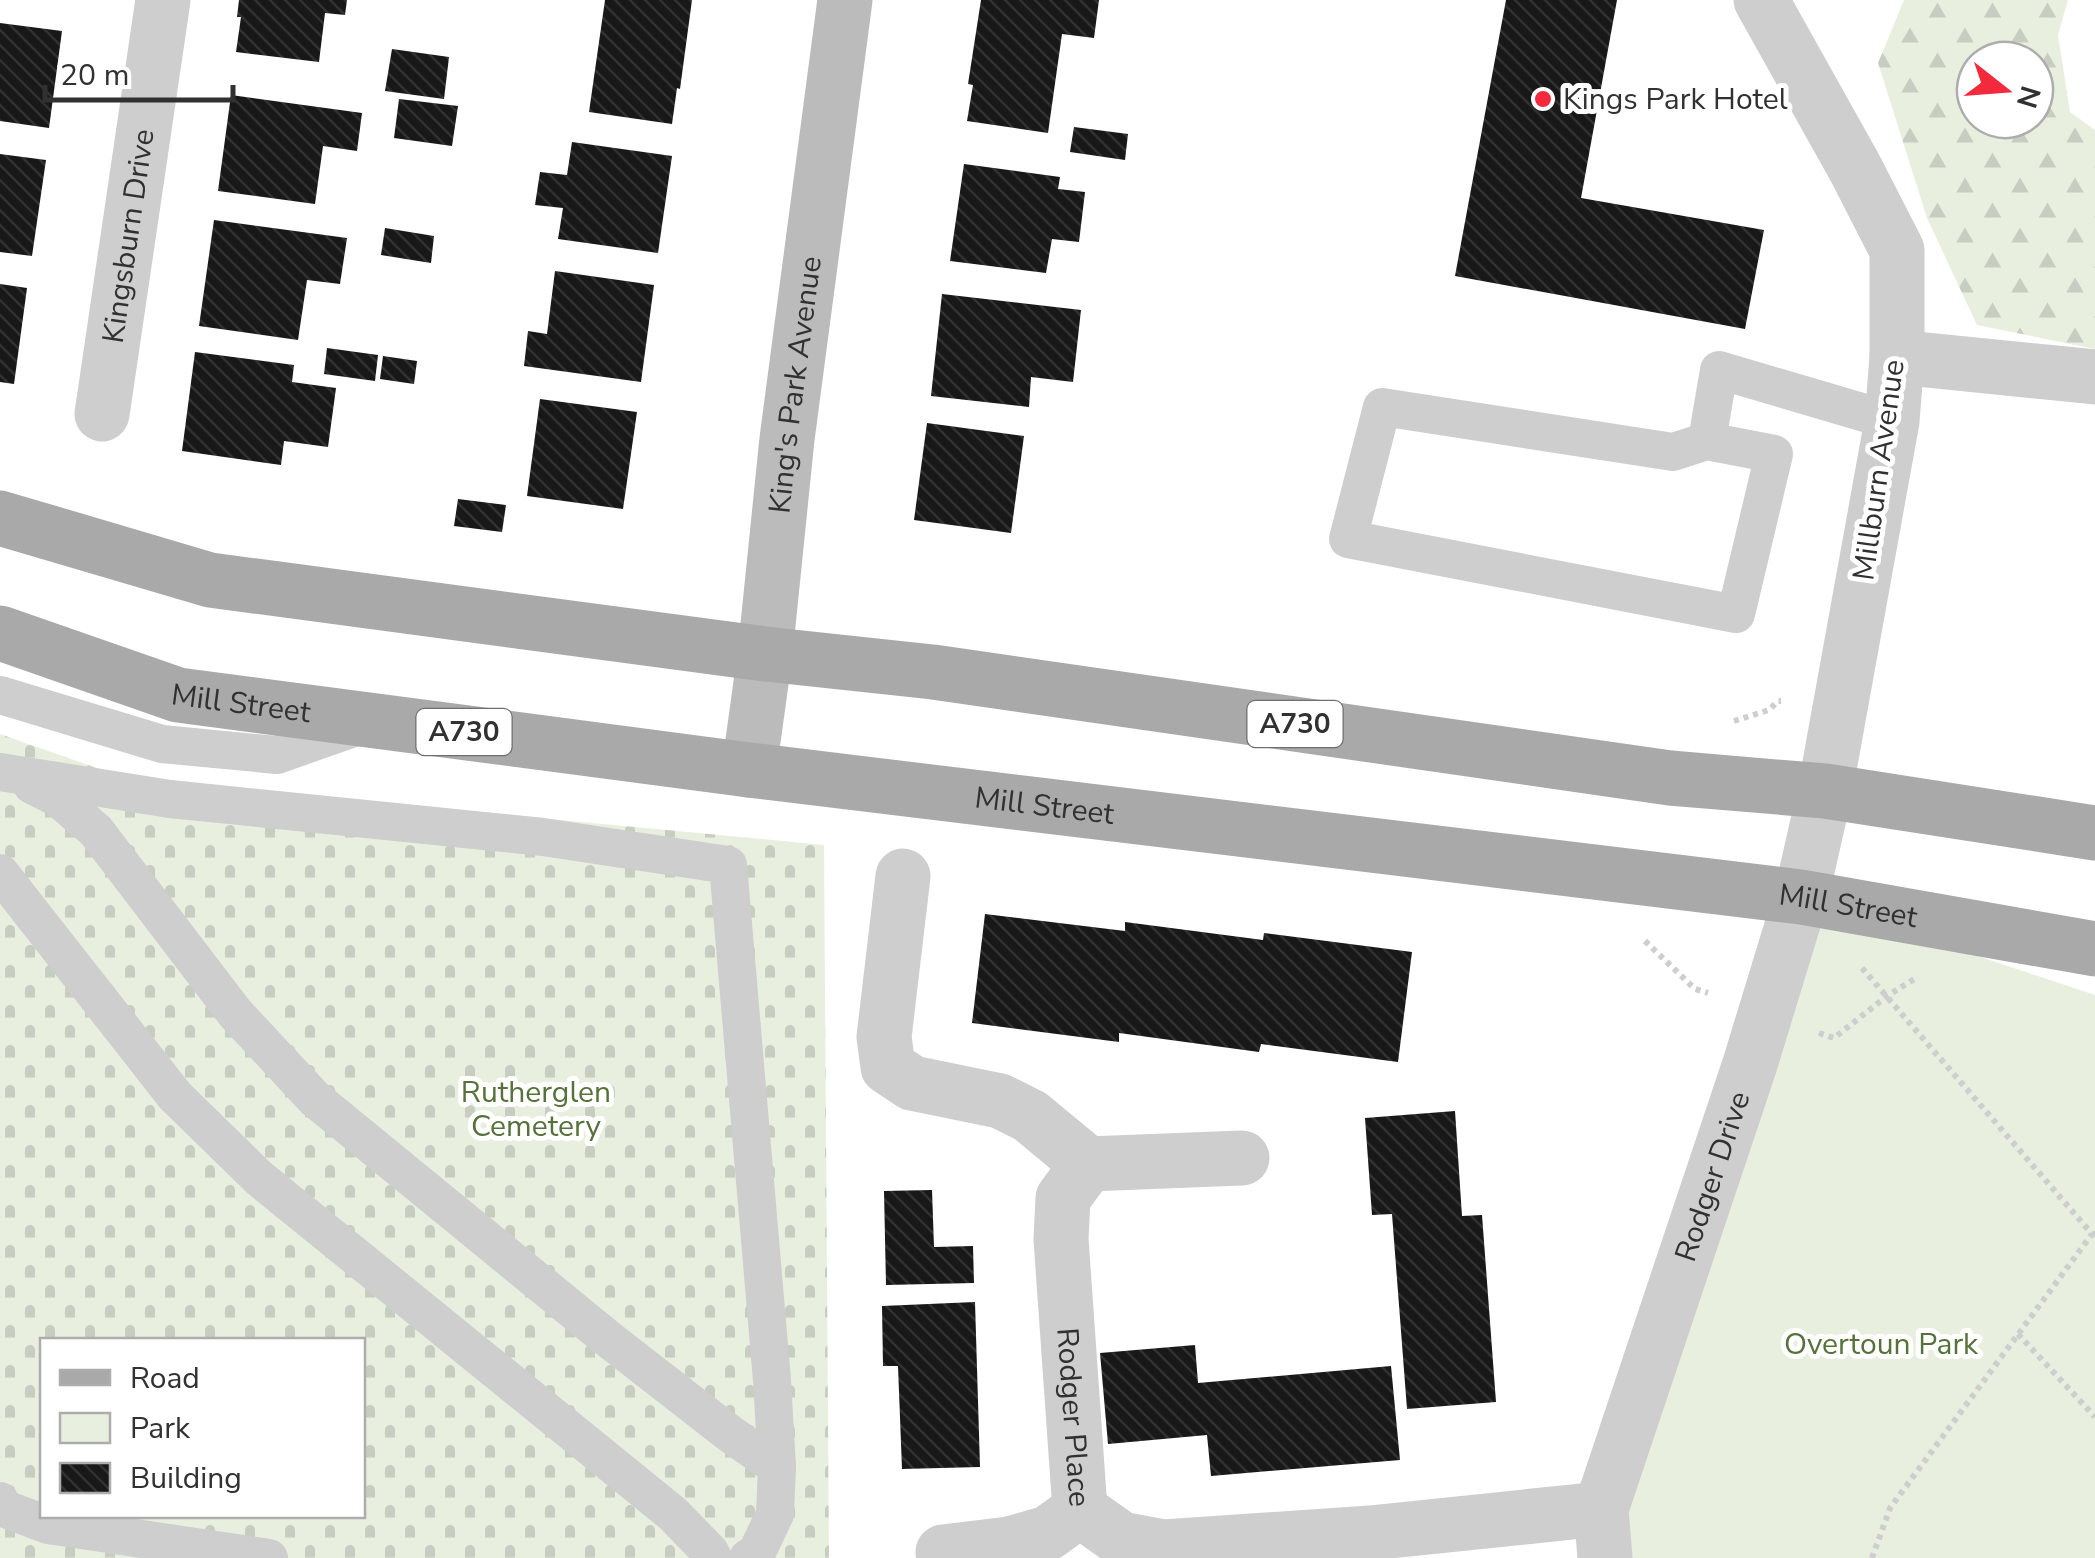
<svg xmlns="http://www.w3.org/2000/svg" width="2095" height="1558" font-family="'Nunito Sans',sans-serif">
<defs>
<pattern id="forest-firs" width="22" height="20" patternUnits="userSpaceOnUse" patternTransform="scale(2.5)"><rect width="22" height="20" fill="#e8efdf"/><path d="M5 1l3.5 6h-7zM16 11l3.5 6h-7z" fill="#c7cdc0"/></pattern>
<pattern id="cemetery-stones" width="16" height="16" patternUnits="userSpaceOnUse" patternTransform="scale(2.5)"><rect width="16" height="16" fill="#e8efdf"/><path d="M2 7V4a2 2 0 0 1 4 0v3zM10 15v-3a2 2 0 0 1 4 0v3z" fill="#c7cdc0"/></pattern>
<pattern id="building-back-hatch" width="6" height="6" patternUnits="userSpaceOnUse" patternTransform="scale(2.5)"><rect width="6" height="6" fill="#181818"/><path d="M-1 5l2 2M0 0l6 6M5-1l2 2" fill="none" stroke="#313131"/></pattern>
</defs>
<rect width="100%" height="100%" fill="#fff"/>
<path fill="url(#forest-firs)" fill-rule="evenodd" d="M1904,0h164l-10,35 12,77 25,18v219l-118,-24 -50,-107 -49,-155zM1975,60h60v60h-60z"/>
<path fill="url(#cemetery-stones)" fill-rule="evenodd" d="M0,734l128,45 696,66 5,713h-829zM42,1340h320v176h-320z"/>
<polygon fill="#e8efdf" points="1801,897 2095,995 2095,1558 1605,1558"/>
<g fill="url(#building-back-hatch)">
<polygon points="239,0 347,0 345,15 325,13 319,62 236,52 241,17 237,17"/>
<polygon points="605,0 692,0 680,89 677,88 672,124 589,112"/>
<polygon points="981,0 1099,0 1094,38 1062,34 1048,133 967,121 973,85 968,84"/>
<polygon points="1506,0 1617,0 1581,198 1764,230 1745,329 1455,276"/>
<polygon points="0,23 62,31 49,128 0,121"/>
<polygon points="392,49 449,57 444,99 385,91"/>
<polygon points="231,95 362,113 357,151 323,146 315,204 218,191"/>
<polygon points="399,99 458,106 452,146 394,138"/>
<polygon points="1074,127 1128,134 1125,160 1070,152"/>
<polygon points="572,142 672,156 658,253 558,239 563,208 535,205 540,172 567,175"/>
<polygon points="0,154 46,160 32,256 0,252"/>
<polygon points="964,164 1060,177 1058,189 1085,192 1079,242 1052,239 1046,273 950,261"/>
<polygon points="214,220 347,238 340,284 307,280 298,340 199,326"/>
<polygon points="385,228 434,236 431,263 381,255"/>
<polygon points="555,271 654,285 641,382 524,366 528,331 547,334"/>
<polygon points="0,284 27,288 14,384 0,382"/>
<polygon points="942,294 1081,310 1073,382 1031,377 1029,407 931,396"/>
<polygon points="327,348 378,355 375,381 324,374"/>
<polygon points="195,352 294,365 292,382 336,388 328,447 284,441 281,465 182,451"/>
<polygon points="383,356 417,361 414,384 380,379"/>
<polygon points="540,399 637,412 623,509 527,496"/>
<polygon points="927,423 1024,436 1011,533 914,520"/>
<polygon points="458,499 506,505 502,532 454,526"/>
<polygon points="985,914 1125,931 1125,922 1263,940 1264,933 1412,952 1398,1062 1261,1044 1259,1052 1119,1033 1119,1042 972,1023"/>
<polygon points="1455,1111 1462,1216 1482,1215 1496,1402 1407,1409 1392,1214 1372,1215 1365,1118"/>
<polygon points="932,1190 934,1247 973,1246 974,1283 886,1285 884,1191"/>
<polygon points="975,1302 980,1467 902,1469 898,1366 883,1366 882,1306"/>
<polygon points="1195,1345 1198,1383 1391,1366 1400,1460 1211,1476 1207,1435 1108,1444 1100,1353"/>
</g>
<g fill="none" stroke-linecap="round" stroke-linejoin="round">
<g stroke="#cecece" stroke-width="6" stroke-dasharray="5 5" stroke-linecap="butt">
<polyline points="1734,721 1769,710 1778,701 1781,701"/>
<polyline points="1645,941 1695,989 1708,993"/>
<polyline points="1862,968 2092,1234 2095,1234"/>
<polyline points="1819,1033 1834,1038 1887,996 1916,978"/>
<polyline points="2018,1334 2095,1417"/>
<polyline points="1872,1558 1890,1508 2092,1234"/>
</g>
<g stroke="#cecece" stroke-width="38">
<polygon points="1382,407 1673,452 1707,441 1774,454 1736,614 1348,539"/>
<polyline points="1707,441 1719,370 1892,421"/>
<polyline points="0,695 162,744 277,755 362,725"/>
<polyline points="0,772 170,799 543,837 728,865 772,1380 777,1467 775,1514 757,1552 748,1558"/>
<polyline points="32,785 58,798 96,831 235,1013 315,1099 607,1338 729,1433 777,1467"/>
<polyline points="0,873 175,1096 259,1178 673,1514 710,1552 713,1558"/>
<polyline points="0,1501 0,1507 48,1525 269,1558"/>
</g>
<g stroke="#cecece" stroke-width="55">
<polyline points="1761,0 1855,168 1897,250 1897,357 1892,421 1825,791"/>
<polyline points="1897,357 2095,377"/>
<path id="s1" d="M102,414l61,-414"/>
<polyline points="903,876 884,1037 888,1067 912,1083 1000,1101 1030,1116 1088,1164"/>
<path id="s2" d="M1088,1164l-25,34 -2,41 19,271 41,29 43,8 206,-14 231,-24"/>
<polyline points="1088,1164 1242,1158"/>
<polyline points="944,1558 943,1552 1009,1544 1048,1533 1080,1510"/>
</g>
<path stroke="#cecece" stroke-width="55" id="s3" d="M1605,1558l-4,-49 149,-445 51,-167 24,-106"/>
<path stroke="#bbb" stroke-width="55" id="s4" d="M749,770l16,-116 22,-215 58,-439"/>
<g stroke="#a9a9a9" stroke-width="55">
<polyline points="0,518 210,580 765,654 933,672 1670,778 1825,791 2095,833"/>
<path id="s5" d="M0,633l178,62 571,75 1052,127 294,52"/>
</g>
</g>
<circle fill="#f3293e" stroke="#fff" stroke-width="4" cx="1543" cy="99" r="10"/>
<g text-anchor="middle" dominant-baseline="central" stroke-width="10" stroke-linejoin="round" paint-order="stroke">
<g fill="#fff" stroke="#6f6f6f" stroke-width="2.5">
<rect x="1247.5" y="701" width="95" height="46" rx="8"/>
<rect x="416.5" y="709" width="95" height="46" rx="8"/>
</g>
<g font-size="28" font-weight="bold" fill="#313131">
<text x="1295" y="724">A730</text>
<text x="464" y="732">A730</text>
</g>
<g font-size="30" fill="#313131" stroke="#fff" text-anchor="start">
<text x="1563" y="99">Kings Park Hotel</text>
</g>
<g font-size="30" fill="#313131" stroke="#fff">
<text stroke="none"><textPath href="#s1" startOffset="180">Kingsburn Drive</textPath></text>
<text stroke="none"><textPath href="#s4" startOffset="388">King's Park Avenue</textPath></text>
<text transform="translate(1879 470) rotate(-82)">Millburn Avenue</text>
<text stroke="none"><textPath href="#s5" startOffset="252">Mill Street</textPath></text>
<text stroke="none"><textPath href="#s5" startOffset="1062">Mill Street</textPath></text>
<text stroke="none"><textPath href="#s5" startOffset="1872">Mill Street</textPath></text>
<text stroke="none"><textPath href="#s3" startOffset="400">Rodger Drive</textPath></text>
<text stroke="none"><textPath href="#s2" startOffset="262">Rodger Place</textPath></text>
</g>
<g font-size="30" fill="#56713a" stroke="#fff">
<text x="536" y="1092">Rutherglen<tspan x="536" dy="34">Cemetery</tspan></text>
<text x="1881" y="1344">Overtoun Park</text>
</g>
</g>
<rect x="40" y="1338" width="325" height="180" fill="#ffffff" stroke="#adadad" stroke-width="2.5"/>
<rect x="60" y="1370" width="50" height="15" fill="#a9a9a9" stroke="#adadad" stroke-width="2.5"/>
<text x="130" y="1388" font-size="30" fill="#313131">Road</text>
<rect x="60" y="1413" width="50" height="30" fill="#e8efdf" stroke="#adadad" stroke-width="2.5"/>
<text x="130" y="1438" font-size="30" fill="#313131">Park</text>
<rect x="60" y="1463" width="50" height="30" fill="url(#building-back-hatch)" stroke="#adadad" stroke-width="2.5"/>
<text x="130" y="1488" font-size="30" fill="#313131">Building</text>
<g transform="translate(2005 90) rotate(107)"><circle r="48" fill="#ffffff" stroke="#adadad" stroke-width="2.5"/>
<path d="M0-8L18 38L0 25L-18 38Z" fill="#f3293e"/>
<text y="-15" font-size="28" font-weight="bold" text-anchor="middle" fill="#313131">N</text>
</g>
<path d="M45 85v15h188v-15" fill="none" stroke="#313131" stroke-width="5"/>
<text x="60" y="85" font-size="30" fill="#313131" stroke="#ffffff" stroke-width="8" paint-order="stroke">20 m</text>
</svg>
